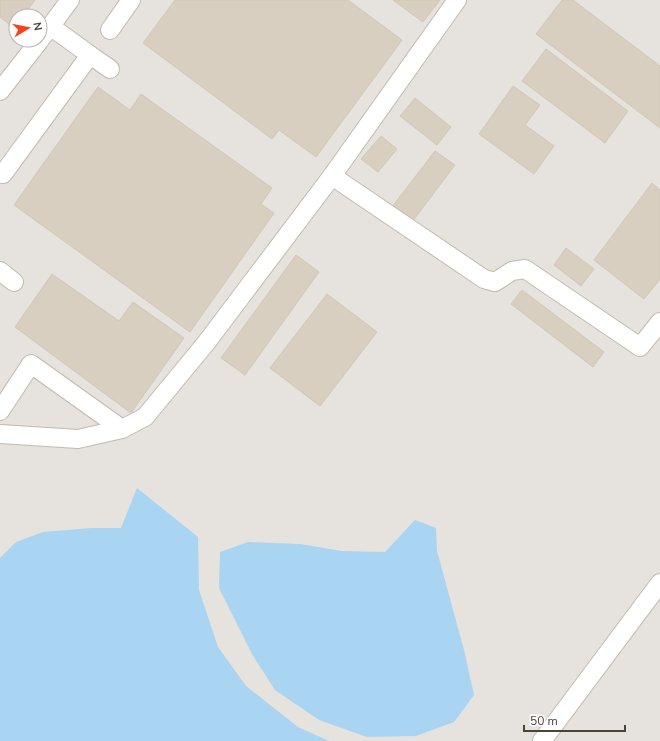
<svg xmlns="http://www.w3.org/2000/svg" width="660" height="741" font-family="'Nunito Sans',sans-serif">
<rect width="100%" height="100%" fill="#f6f3ec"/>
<path fill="#e6e2dd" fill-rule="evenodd" d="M0,0h660v741h-660zM16,16h24v24h-24z"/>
<g fill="#a9d4f2">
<polygon points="137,488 198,537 199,590 218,647 246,686 298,727 329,741 0,741 0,558 16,542 43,532 92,528 121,528"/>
<polygon points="415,520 436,528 437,551 464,650 474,695 454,722 416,736 367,737 319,720 275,690 252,654 219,588 220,552 248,542 300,544 342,551 385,552"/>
</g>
<g fill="#d8cfc1" stroke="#d3c7b4">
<polygon points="0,0 35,0 23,16 16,16 16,25 14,28 0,17"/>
<polygon points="175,0 348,0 402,40 316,157 279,130 272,139 143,43"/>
<polygon points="393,0 440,0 423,22"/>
<polygon points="562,0 573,0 660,66 660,128 536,34"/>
<polygon points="546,49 628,111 605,143 522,81"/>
<polygon points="513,86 540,105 525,125 554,146 534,174 479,134"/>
<polygon points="98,87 130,110 141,94 272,188 261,204 274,213 190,332 14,205"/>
<polygon points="415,98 451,127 437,145 400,116"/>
<polygon points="381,136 397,149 378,172 361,159"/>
<polygon points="435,151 455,165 412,222 392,207"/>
<polygon points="652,183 660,190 660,279 644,299 594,260"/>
<polygon points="566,248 594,269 581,286 554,265"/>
<polygon points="296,255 319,272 245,375 221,358"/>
<polygon points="52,274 119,321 133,302 184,338 131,413 15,327"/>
<polygon points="522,290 604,352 593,367 511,304"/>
<polygon points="327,294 377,332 320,406 270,368"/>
</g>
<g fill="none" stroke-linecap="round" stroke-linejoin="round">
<g stroke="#c2bbae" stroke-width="20">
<g id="minor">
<polyline points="110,30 131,0"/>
<polyline points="44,35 70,0"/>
<polyline points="90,55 110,69"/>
<polyline points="0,91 40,40"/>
<polyline points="3,174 90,55 50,26"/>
<polyline points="332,176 484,279 495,282 512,271 525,269 640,347 660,322"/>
<polyline points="0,271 14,282"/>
<polyline points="0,411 31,364 122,429 145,417 206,343 332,176 457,0"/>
<polyline points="0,434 78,439 122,429"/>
<polyline points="542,741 660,583"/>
</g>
</g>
<use href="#minor" stroke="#fff" stroke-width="18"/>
</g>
<g transform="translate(28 28) rotate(80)"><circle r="19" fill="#ffffff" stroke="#b7b4b0"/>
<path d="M0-3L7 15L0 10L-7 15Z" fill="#fc3f1d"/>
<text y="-6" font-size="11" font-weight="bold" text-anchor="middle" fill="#4b4439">N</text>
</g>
<path d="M524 725v6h101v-6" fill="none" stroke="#4b4439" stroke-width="2"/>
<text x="530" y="725" font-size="12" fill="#4b4439" stroke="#ffffff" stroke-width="3" paint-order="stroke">50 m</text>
</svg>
